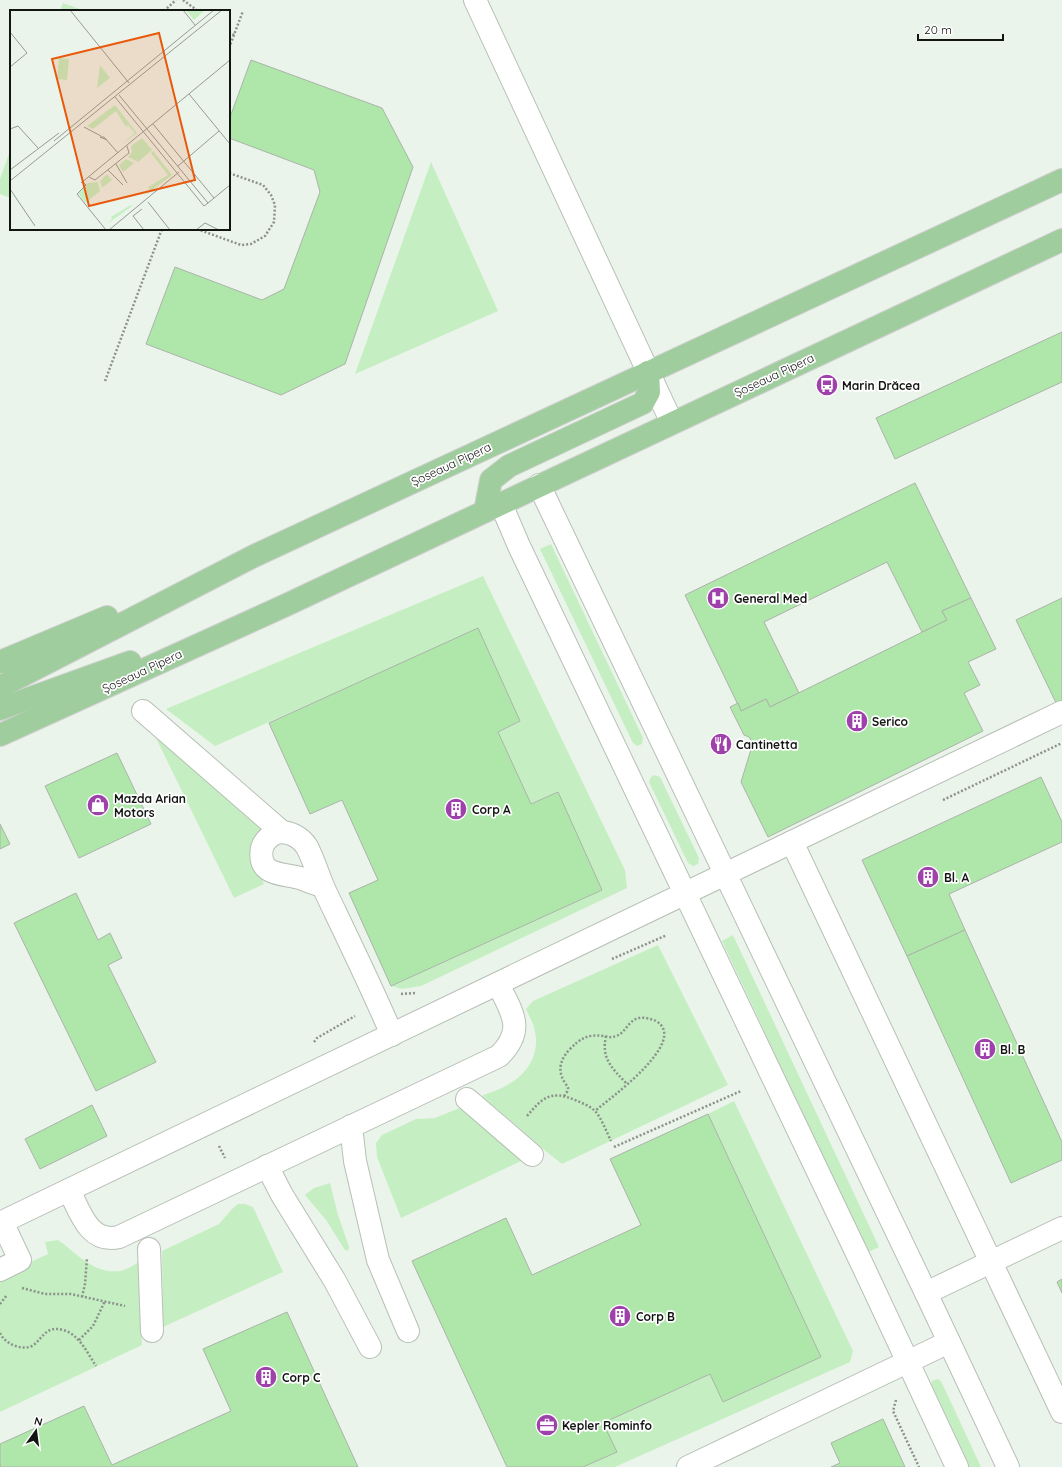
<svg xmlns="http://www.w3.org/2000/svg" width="1062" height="1467" font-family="Quicksand,sans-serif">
<rect width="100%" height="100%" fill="#ebf4ea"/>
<g fill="#c5efc2">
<polygon points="63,3 85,11 60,11"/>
<polygon points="11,148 11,198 0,194 0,179"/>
<polygon points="431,162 498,311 355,374"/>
<polygon points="551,544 643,738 642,744 637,746 633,743 540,549"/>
<polygon points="483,576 625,870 627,888 421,986 402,989 391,986 602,890 558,792 531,804 498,732 520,721 478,629 215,746 166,709"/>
<polygon points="156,738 268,830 254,857 264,884 234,898"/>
<polygon points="654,775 660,777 699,858 698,864 693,866 688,863 649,782 651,777"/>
<polygon points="733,935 879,1247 868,1252 722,941"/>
<path d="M658,945l70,140 -166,79 -19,-15 -61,-53c8,-4 18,-6 25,-11 20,-10 33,-31 28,-53 -1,-8 -6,-16 -9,-23l7,-8z"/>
<polygon points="734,1101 853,1351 850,1362 615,1467 583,1467 616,1452 603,1423 710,1374 723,1402 821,1357 708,1114"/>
<polygon points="462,1107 523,1160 401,1218 377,1157 376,1143 382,1135 416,1119 435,1118"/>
<polygon points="330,1183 338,1215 349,1247 348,1251 345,1250 326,1220 305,1195 314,1188"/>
<polygon points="238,1204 245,1204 253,1207 283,1272 163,1327 162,1251 219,1224 232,1209"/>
<path d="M58,1240c20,14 35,34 62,31 6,-1 14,-6 19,-9l3,83 -142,67v-136l48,-22 -3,-12z"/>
<polygon points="937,1379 941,1381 981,1467 969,1467 931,1385 932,1381"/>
</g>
<g fill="#afe7ab" stroke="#abb3aa">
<polygon points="251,60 382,108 413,167 345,364 281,395 146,344 175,267 262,300 284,289 320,192 314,170 229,138 229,120"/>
<polygon points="1062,332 1062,382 895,459 876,418"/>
<polygon points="915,483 971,598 942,611 947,620 922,632 887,562 764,622 799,693 770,707 766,699 741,711 685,595"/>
<polygon points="971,598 996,649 968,662 980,685 964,693 983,731 768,837 741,782 753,743 749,737 744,735 730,707 738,703 741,711 766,699 770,707 947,620 942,611"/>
<polygon points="1062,598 1062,710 1060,711 1016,620"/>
<polygon points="478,628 520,721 498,732 531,804 558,792 602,890 391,986 349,893 378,880 342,800 310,814 269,723"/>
<polygon points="117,753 151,824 79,858 45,786"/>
<polygon points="1041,777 1062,822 1062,842 949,894 965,930 907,956 862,860"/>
<polygon points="0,824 10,844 0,849"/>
<polygon points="76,893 98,940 110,933 122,958 108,965 156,1062 96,1091 14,923"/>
<polygon points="965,930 1062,1142 1062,1160 1011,1183 907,956"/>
<polygon points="92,1105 107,1136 40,1169 25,1139"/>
<polygon points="708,1114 821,1357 723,1402 710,1374 603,1423 617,1452 583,1467 507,1467 412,1261 506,1218 532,1275 641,1225 610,1159"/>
<polygon points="1062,1279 1062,1293 1057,1282"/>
<polygon points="287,1312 358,1467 1,1467 0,1464 0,1444 84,1406 112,1465 231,1411 203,1349"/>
<polygon points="883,1419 905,1467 831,1467 840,1463 831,1443"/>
</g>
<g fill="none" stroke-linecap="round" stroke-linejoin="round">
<g stroke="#b7bfb6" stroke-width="24">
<g id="minor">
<polyline points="475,0 672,423"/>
<polyline points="539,485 926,1293 1008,1467"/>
<polyline points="501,504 519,546 862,1264 957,1467"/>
<polyline points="143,711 282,832"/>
<polyline points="792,842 1062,1412"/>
<path d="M323,886c-8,-2 -15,-5 -23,-8 -19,-5 -43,-2 -38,-30 2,-7 8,-12 14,-15 12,-3 25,4 31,14 7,13 13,34 20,48 22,46 45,93 65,140"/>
<polyline points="467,1099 532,1155"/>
<polyline points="351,1126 355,1161 378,1260 408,1331"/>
<polyline points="267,1166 282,1195 335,1281 370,1347"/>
<path d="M69,1190c11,22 20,54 50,47l380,-181c27,-27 13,-43 -1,-72"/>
<polyline points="0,1223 1062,712"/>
<polyline points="149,1249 152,1331"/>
<polyline points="0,1270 20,1260 2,1222"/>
<polyline points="926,1293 1062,1228"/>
<polyline points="688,1467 949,1342"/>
</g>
</g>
<g stroke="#d0d0d0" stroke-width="24">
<g id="major">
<polyline points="485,511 491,480 509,466 643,403 649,392 648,372"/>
<polyline points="0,662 107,617"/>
<polyline points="0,687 254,556 1062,180"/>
<polyline points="0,709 130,662"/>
<polyline points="0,735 284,606 1062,240"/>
</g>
</g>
<g stroke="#8b928b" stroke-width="2.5" stroke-dasharray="2 2" stroke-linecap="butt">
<polyline points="183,0 198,11"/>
<polyline points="164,11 176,0"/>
<polyline points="229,32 234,35"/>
<polyline points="229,48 243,11"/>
<polyline points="197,229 241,245 251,244 265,236 274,222 275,205 271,195 263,185 229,173"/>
<polyline points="105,381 162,229"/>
<polyline points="943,800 1062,743"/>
<polyline points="612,959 667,935"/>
<polyline points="401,994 416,993"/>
<path d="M606,1036c-5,23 6,32 21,48"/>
<polyline points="314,1042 317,1038 355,1016"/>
<path d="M564,1096c2,-2 4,-5 4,-8 -1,-3 -5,-7 -6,-11 -4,-10 0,-19 7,-27 12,-12 18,-16 35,-14 4,1 8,2 12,0 10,-3 12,-16 23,-18 5,-1 13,1 17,3 34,20 -47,78 -61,90"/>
<path d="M527,1116c16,-19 24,-26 48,-16 7,3 15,6 20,11 6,6 12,22 16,30"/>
<polyline points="219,1146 225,1158"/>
<polyline points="614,1147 741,1091"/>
<polyline points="22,1288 45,1294 71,1294 125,1306"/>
<polyline points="82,1297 85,1284 87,1258"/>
<polyline points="0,1304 7,1295"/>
<path d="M0,1333c4,10 21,18 32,13 11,-7 13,-21 31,-16 16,4 25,24 33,36"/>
<polyline points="79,1340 93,1326 105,1301"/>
<polyline points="896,1400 893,1411 919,1467"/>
</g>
<use href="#minor" stroke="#fff" stroke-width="22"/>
<use href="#major" stroke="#a0cd9e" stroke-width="22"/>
</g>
<defs>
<g id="bus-disc" transform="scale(1.15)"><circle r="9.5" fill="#9f41ab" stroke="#fff"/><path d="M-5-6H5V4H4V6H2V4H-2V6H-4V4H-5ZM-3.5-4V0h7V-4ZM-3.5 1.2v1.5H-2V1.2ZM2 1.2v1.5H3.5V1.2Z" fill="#fff"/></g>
<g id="hospital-disc" transform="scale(1.15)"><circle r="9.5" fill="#9f41ab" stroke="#fff"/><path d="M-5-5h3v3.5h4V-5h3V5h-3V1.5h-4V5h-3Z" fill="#fff"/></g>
<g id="building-disc" transform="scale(1.15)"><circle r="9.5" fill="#9f41ab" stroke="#fff"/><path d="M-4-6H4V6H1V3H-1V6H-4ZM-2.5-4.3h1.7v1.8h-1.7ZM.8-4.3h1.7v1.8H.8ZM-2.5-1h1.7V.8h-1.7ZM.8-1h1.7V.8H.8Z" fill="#fff"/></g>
<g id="restaurant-disc" transform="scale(1.15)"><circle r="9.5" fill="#9f41ab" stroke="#fff"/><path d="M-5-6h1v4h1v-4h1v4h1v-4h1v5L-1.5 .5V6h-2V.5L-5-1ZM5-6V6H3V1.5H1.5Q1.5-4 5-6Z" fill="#fff"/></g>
<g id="shop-disc" transform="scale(1.15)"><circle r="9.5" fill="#9f41ab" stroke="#fff"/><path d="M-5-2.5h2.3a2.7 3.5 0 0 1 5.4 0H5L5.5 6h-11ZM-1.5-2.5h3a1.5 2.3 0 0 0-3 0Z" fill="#fff"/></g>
<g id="office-disc" transform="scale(1.15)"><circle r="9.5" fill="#9f41ab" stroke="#fff"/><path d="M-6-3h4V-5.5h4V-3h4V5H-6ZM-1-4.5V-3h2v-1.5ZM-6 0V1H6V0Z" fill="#fff"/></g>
</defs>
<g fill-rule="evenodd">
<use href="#bus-disc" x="827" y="385"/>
<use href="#hospital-disc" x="718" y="598"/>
<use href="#building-disc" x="857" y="721"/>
<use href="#restaurant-disc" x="721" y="744"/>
<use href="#shop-disc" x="98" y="805"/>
<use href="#building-disc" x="456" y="809"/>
<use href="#building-disc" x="928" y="877"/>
<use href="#building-disc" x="985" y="1049"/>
<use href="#building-disc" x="620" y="1316"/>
<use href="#building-disc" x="266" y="1377"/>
<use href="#office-disc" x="547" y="1425"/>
</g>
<g text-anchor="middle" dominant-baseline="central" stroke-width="3.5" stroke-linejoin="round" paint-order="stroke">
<g font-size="12" fill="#121512" stroke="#fff">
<text transform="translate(774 375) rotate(-25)">Șoseaua Pipera</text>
<text transform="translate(451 464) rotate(-25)">Șoseaua Pipera</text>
<text transform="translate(142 671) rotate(-25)">Șoseaua Pipera</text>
</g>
<g font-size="12" font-weight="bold" fill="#121512" stroke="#fff" text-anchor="start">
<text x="842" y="385">Marin Drăcea</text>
<text x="734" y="598">General Med</text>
<text x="872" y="721">Serico</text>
<text x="736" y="744">Cantinetta</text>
<text x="114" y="798">Mazda Arian<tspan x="114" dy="14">Motors</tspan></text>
<text x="472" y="809">Corp A</text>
<text x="944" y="877">Bl. A</text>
<text x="1000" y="1049">Bl. B</text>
<text x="636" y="1316">Corp B</text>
<text x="282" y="1377">Corp C</text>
<text x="562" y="1425">Kepler Rominfo</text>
</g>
</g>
<g transform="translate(10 10)">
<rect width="220" height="220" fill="#ebf4ea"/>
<path d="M176,0h19l-11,10zM49,48l10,1 -2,21 -10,-1zM90,55l10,13 -13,10zM105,95l22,28 -20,15 18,-15 -7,-8 -2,2 -10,-16 -23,18 -6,-3zM132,128l10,12 -14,12 -10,-5 4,-5 -1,-6zM143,141l19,24 -29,22 7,-7 -2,-3 20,-12 -17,-22zM116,149l8,4 -11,9 -4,-7zM97,164l5,6 -10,8 -2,-7zM88,172l2,9 -15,12 -7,-10 10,-10zM121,195l1,1 -25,18 5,-5 -1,-2z" fill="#c5efc2"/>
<path fill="none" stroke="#949b94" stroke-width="1" d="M60,0l59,73M173,0l12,15M0,22l17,21 -17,14M179,84l41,50M105,87l89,109 4,-3 -89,-108M143,114l61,74M74,117l17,9M0,119l8,-3 20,22M97,130l-7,-3h4l14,16M44,131l160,-131M106,154l11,19M168,156l41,-35M0,160l49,-37M98,160l15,15M79,167l6,3 34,-27 -2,-7M0,171l212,-171M73,172l3,3 -9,9 29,36M71,173l149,-123M0,179l25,37M138,192l22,28M198,193l22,-18M132,199l-9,7 11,14M99,220l70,-58M186,220l9,-7 14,7"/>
<path fill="#e8590c" fill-opacity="0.15" stroke="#e8590c" stroke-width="2" d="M149,23l36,147 -106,26 -37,-147z"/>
<rect width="220" height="220" fill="none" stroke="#121512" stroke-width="2"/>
</g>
<g transform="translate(36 1431) rotate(14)" stroke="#ffffff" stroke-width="3" paint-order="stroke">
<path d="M0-3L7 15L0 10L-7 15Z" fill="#121512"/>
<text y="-6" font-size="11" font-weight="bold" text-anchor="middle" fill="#121512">N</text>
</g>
<path d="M918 34v6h85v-6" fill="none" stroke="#121512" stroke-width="2"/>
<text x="924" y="34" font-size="12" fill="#121512" stroke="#ffffff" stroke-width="3" paint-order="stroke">20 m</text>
</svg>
